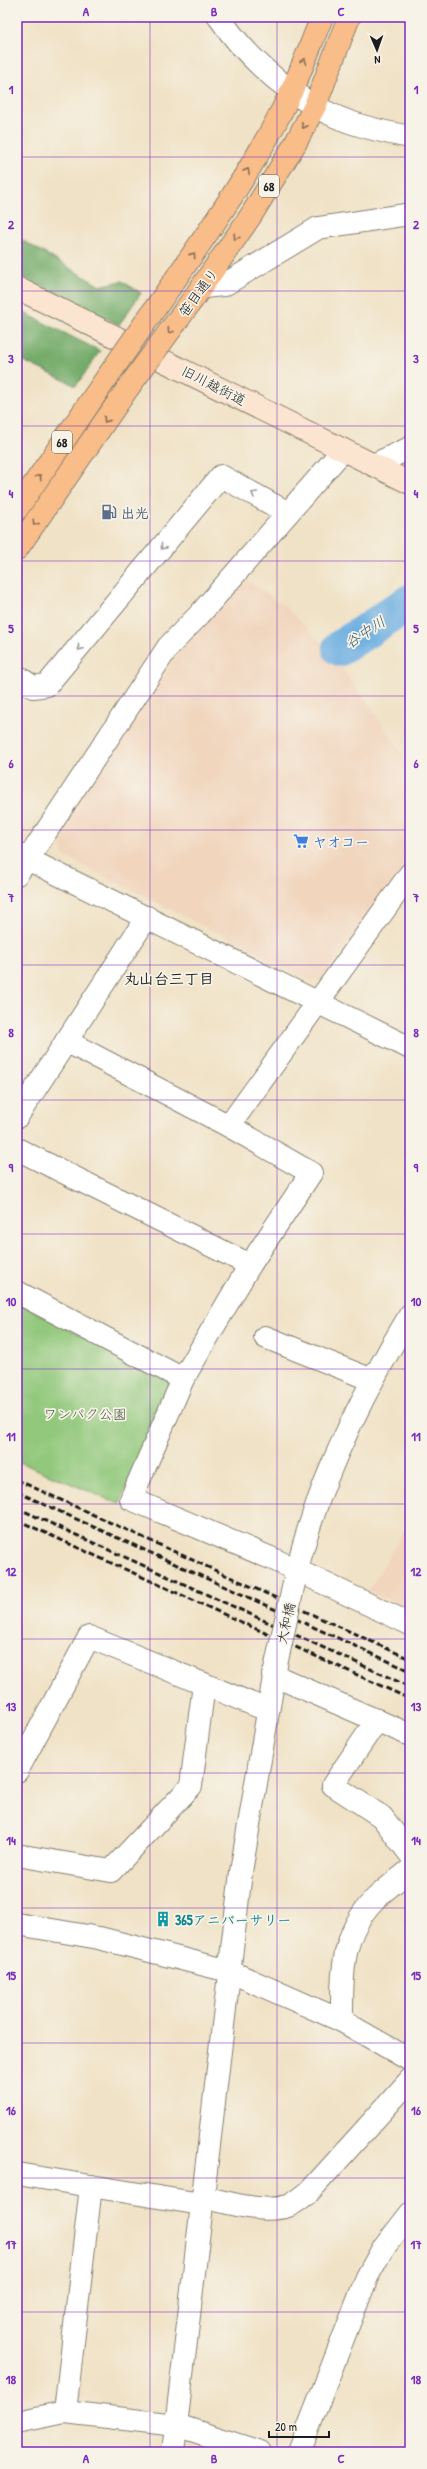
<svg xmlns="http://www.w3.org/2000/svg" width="427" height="2469" font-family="'Patrick Hand','Klee One',sans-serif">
<rect width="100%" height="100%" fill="#f7f3e8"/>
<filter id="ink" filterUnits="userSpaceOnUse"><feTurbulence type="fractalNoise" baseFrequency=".025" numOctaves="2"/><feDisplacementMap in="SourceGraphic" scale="8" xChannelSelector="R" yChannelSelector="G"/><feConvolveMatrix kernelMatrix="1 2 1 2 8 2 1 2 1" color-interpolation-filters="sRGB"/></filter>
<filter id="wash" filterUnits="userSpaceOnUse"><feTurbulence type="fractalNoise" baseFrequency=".012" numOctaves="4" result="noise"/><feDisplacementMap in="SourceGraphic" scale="16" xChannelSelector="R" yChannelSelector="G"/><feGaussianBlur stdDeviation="0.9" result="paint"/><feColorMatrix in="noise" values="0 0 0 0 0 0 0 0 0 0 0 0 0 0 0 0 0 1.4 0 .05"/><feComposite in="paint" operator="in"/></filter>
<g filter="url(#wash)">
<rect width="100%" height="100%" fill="#f0e2c6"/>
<g fill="#f1d5bd">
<polygon points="244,578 287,608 331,652 410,764 410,860 321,981 311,980 64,856 57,833 154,687 187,643"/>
<polygon points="410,1520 410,1610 369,1591"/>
</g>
<polygon fill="#91c87b" stroke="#56724c" points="17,1302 168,1381 170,1388 119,1504 17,1461"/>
<g fill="#74ac6b" stroke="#486444">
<polygon points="17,237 100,286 122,281 141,293 119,325 17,274"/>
<polygon points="17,309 100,351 76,386 17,358"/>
</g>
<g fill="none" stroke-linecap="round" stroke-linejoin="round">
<polyline stroke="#6dafe1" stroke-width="36" points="340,648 410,602"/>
</g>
</g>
<g filter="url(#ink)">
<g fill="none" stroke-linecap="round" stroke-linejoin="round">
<g stroke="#867f71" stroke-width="24">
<g id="minor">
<polyline points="203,287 224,285 318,228 410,214"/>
<polyline points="17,676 33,687 47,685 221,476 288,513"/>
<polyline points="17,874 28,859"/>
<polyline points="66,1041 229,1126 311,1173 250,1265 183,1379 131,1499 273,1559 410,1624"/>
<polyline points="229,1126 410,874"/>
<polyline points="17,1149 250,1265"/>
<polyline points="17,1292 183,1379"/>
<polyline points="265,1337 372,1380"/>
<polyline points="273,1675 410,1735"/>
<polyline points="377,1720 333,1785 382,1817 410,1854"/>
<polyline points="17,1771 89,1637 267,1710"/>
<polyline points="17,1855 111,1871 191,1786 204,1684"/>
<path d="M342,2021c0,-45 -2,-86 32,-121 11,-11 24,-20 36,-30"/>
<polyline points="17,2174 201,2204"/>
<path d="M202,2197c25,5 60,17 86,9 8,-3 14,-9 21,-14l101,-112"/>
<polyline points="65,2412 176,2425 260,2452"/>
<polyline points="17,2422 65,2412 91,2186"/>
<polyline points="299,2452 367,2277 382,2250 410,2214"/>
</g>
</g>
<g stroke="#867f71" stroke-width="24">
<g id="tertiary">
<path d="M219,17c24,36 59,68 96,89 28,17 63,25 95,31"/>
<polyline points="373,465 410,448"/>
<polyline points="17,854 410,1048"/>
<polyline points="28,859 168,647 200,614 343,450"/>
<polyline points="17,1117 147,917"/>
<path d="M294,1583c20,-92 68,-189 116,-268"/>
<polyline points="17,1924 99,1938 229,1971 342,2021 410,2060"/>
<polyline points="173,2452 241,1872 276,1665"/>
</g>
</g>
<g stroke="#867f71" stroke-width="24">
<polyline id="secondary" points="17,288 410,483"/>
</g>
<g stroke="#867f71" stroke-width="24">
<g id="primary">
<path d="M170,287c44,-63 89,-127 122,-197 11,-24 20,-49 30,-73"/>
<polyline points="193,299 250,217 295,144 315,106 349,17"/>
<polyline points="17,509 108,376"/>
<polyline points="17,549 128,388"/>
</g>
</g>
<use href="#minor" stroke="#fff" stroke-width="22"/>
<use href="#tertiary" stroke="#fff" stroke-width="22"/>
<use href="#secondary" stroke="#fce5d0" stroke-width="22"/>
<use href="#primary" stroke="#f8bd89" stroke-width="22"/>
<g stroke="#1c1c1c" stroke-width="3" stroke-dasharray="6 3" stroke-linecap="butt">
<polyline points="17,1480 410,1659"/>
<polyline points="17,1492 410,1671"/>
<polyline points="17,1508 410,1687"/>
<polyline points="17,1520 410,1699"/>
</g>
<g stroke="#867f71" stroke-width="24" stroke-linecap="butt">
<polyline id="tertiary-bridge" points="276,1665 294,1583"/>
</g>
<g stroke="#867f71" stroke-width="24" stroke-linecap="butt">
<g id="primary-bridge">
<polyline points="108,376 170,287"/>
<polyline points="128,388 193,299"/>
</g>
</g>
<use href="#tertiary-bridge" stroke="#fff" stroke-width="22"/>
<use href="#primary-bridge" stroke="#f8bd89" stroke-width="22"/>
</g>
<defs><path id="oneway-chevron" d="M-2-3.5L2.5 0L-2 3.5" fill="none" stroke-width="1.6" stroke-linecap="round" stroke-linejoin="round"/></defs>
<g stroke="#8a6c52">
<use href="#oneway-chevron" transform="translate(304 61) rotate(-68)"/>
<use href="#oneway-chevron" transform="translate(304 126) rotate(117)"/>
<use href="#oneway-chevron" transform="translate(247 171) rotate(-61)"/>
<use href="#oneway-chevron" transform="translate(236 237) rotate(124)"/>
<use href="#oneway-chevron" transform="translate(193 255) rotate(-55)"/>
<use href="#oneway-chevron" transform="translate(170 331) rotate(126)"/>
<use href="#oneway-chevron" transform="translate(106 420) rotate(125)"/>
<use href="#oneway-chevron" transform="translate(39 477) rotate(-57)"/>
<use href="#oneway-chevron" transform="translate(35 523) rotate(125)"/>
</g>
<g stroke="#999">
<use href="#oneway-chevron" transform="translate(254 494) rotate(-150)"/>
<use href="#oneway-chevron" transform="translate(163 547) rotate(129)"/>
<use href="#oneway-chevron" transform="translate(80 648) rotate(129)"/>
</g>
</g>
<path fill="none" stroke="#7b2cbf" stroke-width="1" stroke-opacity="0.55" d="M150,17v2435M277,17v2435M17,157h393M17,291h393M17,426h393M17,561h393M17,696h393M17,830h393M17,965h393M17,1100h393M17,1234h393M17,1369h393M17,1504h393M17,1639h393M17,1773h393M17,1908h393M17,2043h393M17,2178h393M17,2312h393"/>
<defs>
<g id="fuel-bare" transform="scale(1.2)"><path d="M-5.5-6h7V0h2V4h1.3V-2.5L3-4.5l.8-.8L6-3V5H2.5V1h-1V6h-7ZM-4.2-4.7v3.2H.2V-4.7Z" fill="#5c6f8a" stroke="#f7f3e8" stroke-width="2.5" paint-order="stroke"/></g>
<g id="supermarket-bare" transform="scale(1.2)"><path d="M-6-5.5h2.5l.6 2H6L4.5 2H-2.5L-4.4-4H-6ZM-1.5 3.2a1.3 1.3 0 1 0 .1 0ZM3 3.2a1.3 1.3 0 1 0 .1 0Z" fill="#3f7fe0" stroke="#f7f3e8" stroke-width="2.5" paint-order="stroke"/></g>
<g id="building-bare" transform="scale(1.2)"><path d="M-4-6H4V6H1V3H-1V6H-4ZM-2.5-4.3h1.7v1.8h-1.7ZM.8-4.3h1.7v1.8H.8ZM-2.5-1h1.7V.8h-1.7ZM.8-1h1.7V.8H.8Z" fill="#0f9aa8" stroke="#f7f3e8" stroke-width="2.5" paint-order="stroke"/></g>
</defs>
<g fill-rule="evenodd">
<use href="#fuel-bare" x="109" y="512"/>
<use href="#supermarket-bare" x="301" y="841"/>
<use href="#building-bare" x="163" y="1919"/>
</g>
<g text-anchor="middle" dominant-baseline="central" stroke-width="3.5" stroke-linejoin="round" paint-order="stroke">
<g fill="#f7f3e8" stroke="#5e5c59" stroke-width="1">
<rect x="259" y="175" width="20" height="22" rx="3"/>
<rect x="52" y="431" width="20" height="22" rx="3"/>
</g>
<g font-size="13" font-weight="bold" fill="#1c1c1c">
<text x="269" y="186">68</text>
<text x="62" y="442">68</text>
</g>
<g font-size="14" fill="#1c1c1c" stroke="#f7f3e8">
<text transform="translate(198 292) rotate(-54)">笹目通り</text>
<text transform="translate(214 385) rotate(27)">旧川越街道</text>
<text transform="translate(285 1623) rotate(-77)">大和橋</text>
</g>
<g font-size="14" font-weight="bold" fill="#4e5e75" stroke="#f7f3e8" text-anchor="start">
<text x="121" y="512">出光</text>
</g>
<g font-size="14" font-weight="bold" fill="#366cbe" stroke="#f7f3e8" text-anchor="start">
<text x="313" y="841">ヤオコー</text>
</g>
<g font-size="14" fill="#45583d" stroke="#f7f3e8">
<text x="85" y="1413">ワンパク公園</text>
</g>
<g font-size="14" font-weight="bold" fill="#0d838f" stroke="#f7f3e8" text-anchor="start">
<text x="175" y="1919">365アニバーサリー</text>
</g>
<g font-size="15" font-style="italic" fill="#3c576b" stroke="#f7f3e8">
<text transform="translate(365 632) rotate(-33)">谷中川</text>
</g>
<g font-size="15" font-weight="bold" fill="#1c1c1c" stroke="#f7f3e8">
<text x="169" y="978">丸山台三丁目</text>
</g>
</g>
<rect width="427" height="2469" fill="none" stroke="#f7f3e8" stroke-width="44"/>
<g transform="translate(377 50) rotate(178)" stroke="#f7f3e8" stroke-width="3" paint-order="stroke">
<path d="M0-3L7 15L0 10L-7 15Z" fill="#1c1c1c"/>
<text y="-6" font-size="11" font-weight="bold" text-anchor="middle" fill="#1c1c1c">N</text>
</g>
<path d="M269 2431v6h60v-6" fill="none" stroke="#1c1c1c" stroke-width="2"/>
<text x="275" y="2431" font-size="12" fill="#1c1c1c" stroke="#f7f3e8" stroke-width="3" paint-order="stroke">20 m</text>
<rect x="22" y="22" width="383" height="2425" fill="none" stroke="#7b2cbf" stroke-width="1.5"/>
<g font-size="13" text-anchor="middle" font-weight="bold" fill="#7b2cbf">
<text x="86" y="16">A</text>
<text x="214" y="16">B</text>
<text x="341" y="16">C</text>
<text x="11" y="94">1</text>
<text x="416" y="94">1</text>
<text x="11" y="229">2</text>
<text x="416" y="229">2</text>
<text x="11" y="363">3</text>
<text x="416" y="363">3</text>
<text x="11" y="498">4</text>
<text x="416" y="498">4</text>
<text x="11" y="633">5</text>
<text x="416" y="633">5</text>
<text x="11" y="768">6</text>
<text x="416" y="768">6</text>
<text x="11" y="902">7</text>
<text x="416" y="902">7</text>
<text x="11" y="1037">8</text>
<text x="416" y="1037">8</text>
<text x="11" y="1172">9</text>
<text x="416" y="1172">9</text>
<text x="11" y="1306">10</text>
<text x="416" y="1306">10</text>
<text x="11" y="1441">11</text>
<text x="416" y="1441">11</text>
<text x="11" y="1576">12</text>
<text x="416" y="1576">12</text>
<text x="11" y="1711">13</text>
<text x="416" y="1711">13</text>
<text x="11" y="1845">14</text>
<text x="416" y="1845">14</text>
<text x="11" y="1980">15</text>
<text x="416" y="1980">15</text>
<text x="11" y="2115">16</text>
<text x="416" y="2115">16</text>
<text x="11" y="2249">17</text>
<text x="416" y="2249">17</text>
<text x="11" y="2384">18</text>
<text x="416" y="2384">18</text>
<text x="86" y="2463">A</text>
<text x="214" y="2463">B</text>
<text x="341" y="2463">C</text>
</g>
</svg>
